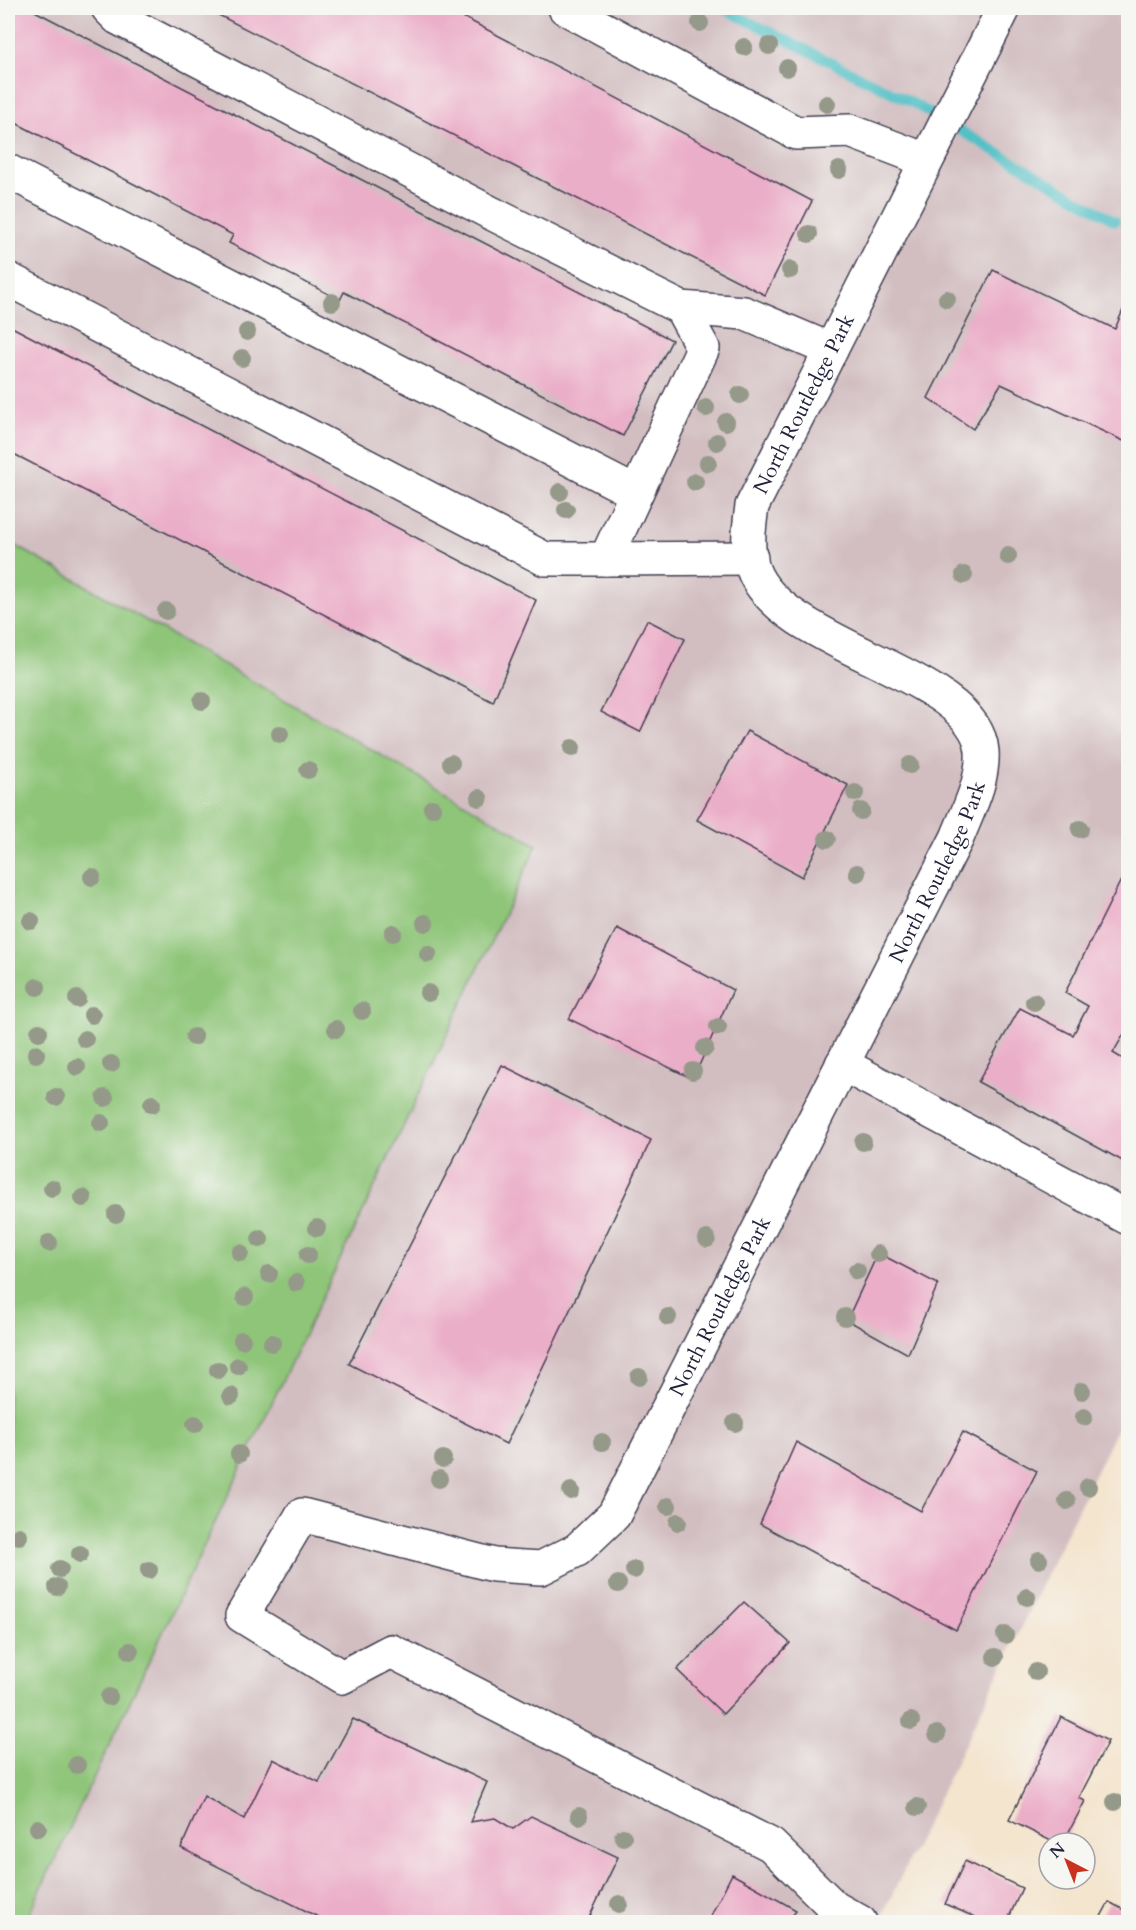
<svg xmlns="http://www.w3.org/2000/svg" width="1136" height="1930" font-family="Cardo,serif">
<rect width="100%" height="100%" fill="#f6f6f2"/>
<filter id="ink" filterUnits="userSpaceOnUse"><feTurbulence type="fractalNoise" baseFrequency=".0167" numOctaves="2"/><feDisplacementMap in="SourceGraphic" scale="12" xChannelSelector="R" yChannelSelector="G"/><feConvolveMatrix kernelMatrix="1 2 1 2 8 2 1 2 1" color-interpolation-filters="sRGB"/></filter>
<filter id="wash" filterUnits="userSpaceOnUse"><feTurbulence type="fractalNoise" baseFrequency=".008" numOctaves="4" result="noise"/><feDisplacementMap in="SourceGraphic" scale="24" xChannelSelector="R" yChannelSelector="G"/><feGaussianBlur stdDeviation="1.35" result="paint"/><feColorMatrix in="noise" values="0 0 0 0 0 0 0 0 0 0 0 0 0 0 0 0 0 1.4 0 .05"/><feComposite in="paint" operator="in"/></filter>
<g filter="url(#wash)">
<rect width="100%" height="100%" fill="#f4e5cf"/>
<polygon fill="#d2bec1" points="8,8 1128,8 1128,1405 879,1922 40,1922 27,1918 537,845 8,544"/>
<polygon fill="#8ec578" stroke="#58745a" stroke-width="1.5" points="8,541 537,845 27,1918 40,1922 8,1922"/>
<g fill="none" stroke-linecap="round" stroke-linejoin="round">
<polyline stroke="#52c0c6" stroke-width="10" points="722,8 911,102 1115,221"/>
</g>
<g id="blocks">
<g fill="#ebaec8">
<polygon points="8,8 29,8 672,340 623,436 344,292 340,300 229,243 233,235 8,119"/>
<polygon points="205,8 446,8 812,201 765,295"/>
<polygon points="993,270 1115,329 1128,298 1128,443 1001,384 973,429 928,398"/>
<polygon points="8,325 536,600 493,702 8,451"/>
<polygon points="647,620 685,639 640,732 601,712"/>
<polygon points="747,731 848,785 802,877 697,820"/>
<polygon points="1128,866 1128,1027 1113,1053 1128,1062 1128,1164 978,1082 1020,1008 1073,1035 1088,1006 1065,993"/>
<polygon points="617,928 733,990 693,1079 569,1019"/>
<polygon points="502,1065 651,1140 506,1444 349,1364"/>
<polygon points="878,1253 938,1284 908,1354 847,1320"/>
<polygon points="963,1432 1037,1471 956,1630 760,1524 796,1442 921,1511"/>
<polygon points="744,1602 790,1643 723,1714 677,1670"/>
<polygon points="1061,1717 1108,1741 1079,1798 1085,1801 1063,1843 1055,1843 1009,1820"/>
<polygon points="353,1719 487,1782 470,1822 495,1818 513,1829 531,1816 618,1857 587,1922 328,1922 181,1848 204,1796 244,1819 273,1759 319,1782"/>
<polygon points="965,1861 1022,1888 1007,1922 986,1922 945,1904"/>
<polygon points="732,1874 796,1910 789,1922 704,1922 709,1919"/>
<polygon points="1109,1902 1128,1912 1128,1922 1098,1922"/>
</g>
</g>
</g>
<g filter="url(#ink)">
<use href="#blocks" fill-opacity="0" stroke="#423f51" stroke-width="1.5"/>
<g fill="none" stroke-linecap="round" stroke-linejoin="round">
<g stroke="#423f51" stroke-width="36">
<g id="minor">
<polyline points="565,8 796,133 850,131 926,160"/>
<polyline points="8,171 636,493"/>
<polyline points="8,279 545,559 606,559 703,348 681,308 489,212 118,18 108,8"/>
<polyline points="681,308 744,313 831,350"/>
<polyline points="606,559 751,558"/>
<polyline points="842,1064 1128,1218"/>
<path id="s1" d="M860,1922l-25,-14 -64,-63 -380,-194 -49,26 -100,-61 60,-101 192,50 47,3 36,-18 37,-35 343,-677c11,-28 27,-57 25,-87 -6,-78 -201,-103 -229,-182 -7,-21 -4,-41 -1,-63l252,-498"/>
</g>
</g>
<use href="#minor" stroke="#fff" stroke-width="33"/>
</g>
<g fill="#959989">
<circle cx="700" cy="23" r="9"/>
<circle cx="769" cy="46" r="9"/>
<circle cx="744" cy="47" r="9"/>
<circle cx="787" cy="68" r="9"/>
<circle cx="827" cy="104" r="9"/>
<circle cx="839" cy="170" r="9"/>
<circle cx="809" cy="234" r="9"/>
<circle cx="790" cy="270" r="9"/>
<circle cx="947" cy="299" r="9"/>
<circle cx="332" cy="302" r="9"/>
<circle cx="247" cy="332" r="9"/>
<circle cx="242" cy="358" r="9"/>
<circle cx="740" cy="395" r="9"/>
<circle cx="706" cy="408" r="9"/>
<circle cx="726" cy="422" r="9"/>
<circle cx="717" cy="442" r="9"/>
<circle cx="708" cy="463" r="9"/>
<circle cx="695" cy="482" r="9"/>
<circle cx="560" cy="492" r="9"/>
<circle cx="566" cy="510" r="9"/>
<circle cx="1008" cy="556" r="9"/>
<circle cx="964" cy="575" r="9"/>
<circle cx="166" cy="611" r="9"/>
<circle cx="202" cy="701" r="9"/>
<circle cx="280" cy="734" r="9"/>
<circle cx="572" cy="748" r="9"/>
<circle cx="451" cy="763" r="9"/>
<circle cx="910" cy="765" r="9"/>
<circle cx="308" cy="770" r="9"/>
<circle cx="855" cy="793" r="9"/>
<circle cx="479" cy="798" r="9"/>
<circle cx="432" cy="808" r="9"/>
<circle cx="861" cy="811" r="9"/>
<circle cx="1080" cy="829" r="9"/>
<circle cx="827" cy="839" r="9"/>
<circle cx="857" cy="873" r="9"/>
<circle cx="92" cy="877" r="9"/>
<circle cx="31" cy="921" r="9"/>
<circle cx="425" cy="923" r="9"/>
<circle cx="393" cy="933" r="9"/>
<circle cx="428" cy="954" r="9"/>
<circle cx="37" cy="987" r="9"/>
<circle cx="428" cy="993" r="9"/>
<circle cx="77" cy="999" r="9"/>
<circle cx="1034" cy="1002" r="9"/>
<circle cx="362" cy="1011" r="9"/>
<circle cx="92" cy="1015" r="9"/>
<circle cx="718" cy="1027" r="9"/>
<circle cx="336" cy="1029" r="9"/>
<circle cx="39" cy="1032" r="9"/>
<circle cx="194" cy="1037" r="9"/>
<circle cx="85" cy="1039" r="9"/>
<circle cx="705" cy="1048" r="9"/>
<circle cx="36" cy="1054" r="9"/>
<circle cx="111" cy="1064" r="9"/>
<circle cx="77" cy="1067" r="9"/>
<circle cx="693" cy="1071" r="9"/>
<circle cx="56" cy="1097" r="9"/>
<circle cx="105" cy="1098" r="9"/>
<circle cx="152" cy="1104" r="9"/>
<circle cx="101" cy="1123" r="9"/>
<circle cx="863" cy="1142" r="9"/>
<circle cx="52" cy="1188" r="9"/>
<circle cx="83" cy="1198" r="9"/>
<circle cx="116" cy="1214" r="9"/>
<circle cx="317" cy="1228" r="9"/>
<circle cx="260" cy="1239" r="9"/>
<circle cx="707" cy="1239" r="9"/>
<circle cx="49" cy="1243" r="9"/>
<circle cx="240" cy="1253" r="9"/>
<circle cx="878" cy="1254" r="9"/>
<circle cx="308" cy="1255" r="9"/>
<circle cx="857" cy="1271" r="9"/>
<circle cx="269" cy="1274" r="9"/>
<circle cx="296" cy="1283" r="9"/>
<circle cx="245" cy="1297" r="9"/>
<circle cx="668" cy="1317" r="9"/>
<circle cx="845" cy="1317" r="9"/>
<circle cx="242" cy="1340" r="9"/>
<circle cx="272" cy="1343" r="9"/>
<circle cx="238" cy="1366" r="9"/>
<circle cx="218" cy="1370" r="9"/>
<circle cx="639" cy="1377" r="9"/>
<circle cx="1082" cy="1391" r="9"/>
<circle cx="231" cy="1396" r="9"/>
<circle cx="1084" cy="1417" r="9"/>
<circle cx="735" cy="1423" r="9"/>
<circle cx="195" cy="1424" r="9"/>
<circle cx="602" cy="1442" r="9"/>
<circle cx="239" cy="1454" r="9"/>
<circle cx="443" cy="1459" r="9"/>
<circle cx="439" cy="1479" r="9"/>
<circle cx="1088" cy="1487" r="9"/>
<circle cx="571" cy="1491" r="9"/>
<circle cx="1067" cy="1501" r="9"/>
<circle cx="668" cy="1506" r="9"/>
<circle cx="678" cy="1522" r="9"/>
<circle cx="19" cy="1536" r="9"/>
<circle cx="80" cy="1554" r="9"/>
<circle cx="1039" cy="1560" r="9"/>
<circle cx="60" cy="1569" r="9"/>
<circle cx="149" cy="1570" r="9"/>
<circle cx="634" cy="1570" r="9"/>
<circle cx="618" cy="1584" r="9"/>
<circle cx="57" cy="1587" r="9"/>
<circle cx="1027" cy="1597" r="9"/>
<circle cx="1005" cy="1635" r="9"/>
<circle cx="130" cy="1651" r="9"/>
<circle cx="995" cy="1657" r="9"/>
<circle cx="1036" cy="1672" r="9"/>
<circle cx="109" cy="1697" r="9"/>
<circle cx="911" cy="1721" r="9"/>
<circle cx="937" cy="1734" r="9"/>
<circle cx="77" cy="1765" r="9"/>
<circle cx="1115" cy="1802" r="9"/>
<circle cx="917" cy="1807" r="9"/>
<circle cx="579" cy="1816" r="9"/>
<circle cx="38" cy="1828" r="9"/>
<circle cx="623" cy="1837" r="9"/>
<circle cx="619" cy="1904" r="9"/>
</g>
</g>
<g text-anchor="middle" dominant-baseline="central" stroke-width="4.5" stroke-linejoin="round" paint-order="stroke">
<g font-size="21" fill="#22223b" stroke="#f6f6f2">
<text stroke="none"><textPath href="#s1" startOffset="2502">North Routledge Park</textPath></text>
<text stroke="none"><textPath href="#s1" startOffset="1892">North Routledge Park</textPath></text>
<text stroke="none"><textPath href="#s1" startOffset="1406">North Routledge Park</textPath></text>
</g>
</g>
<rect width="1136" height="1930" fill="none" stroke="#f6f6f2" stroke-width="30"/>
<g transform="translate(1067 1861) rotate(318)"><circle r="28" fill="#f6f6f2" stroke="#a1a1a9" stroke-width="1.5"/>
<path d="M0-4.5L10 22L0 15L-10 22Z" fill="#c8321e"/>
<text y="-9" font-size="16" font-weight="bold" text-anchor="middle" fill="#22223b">N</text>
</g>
</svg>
